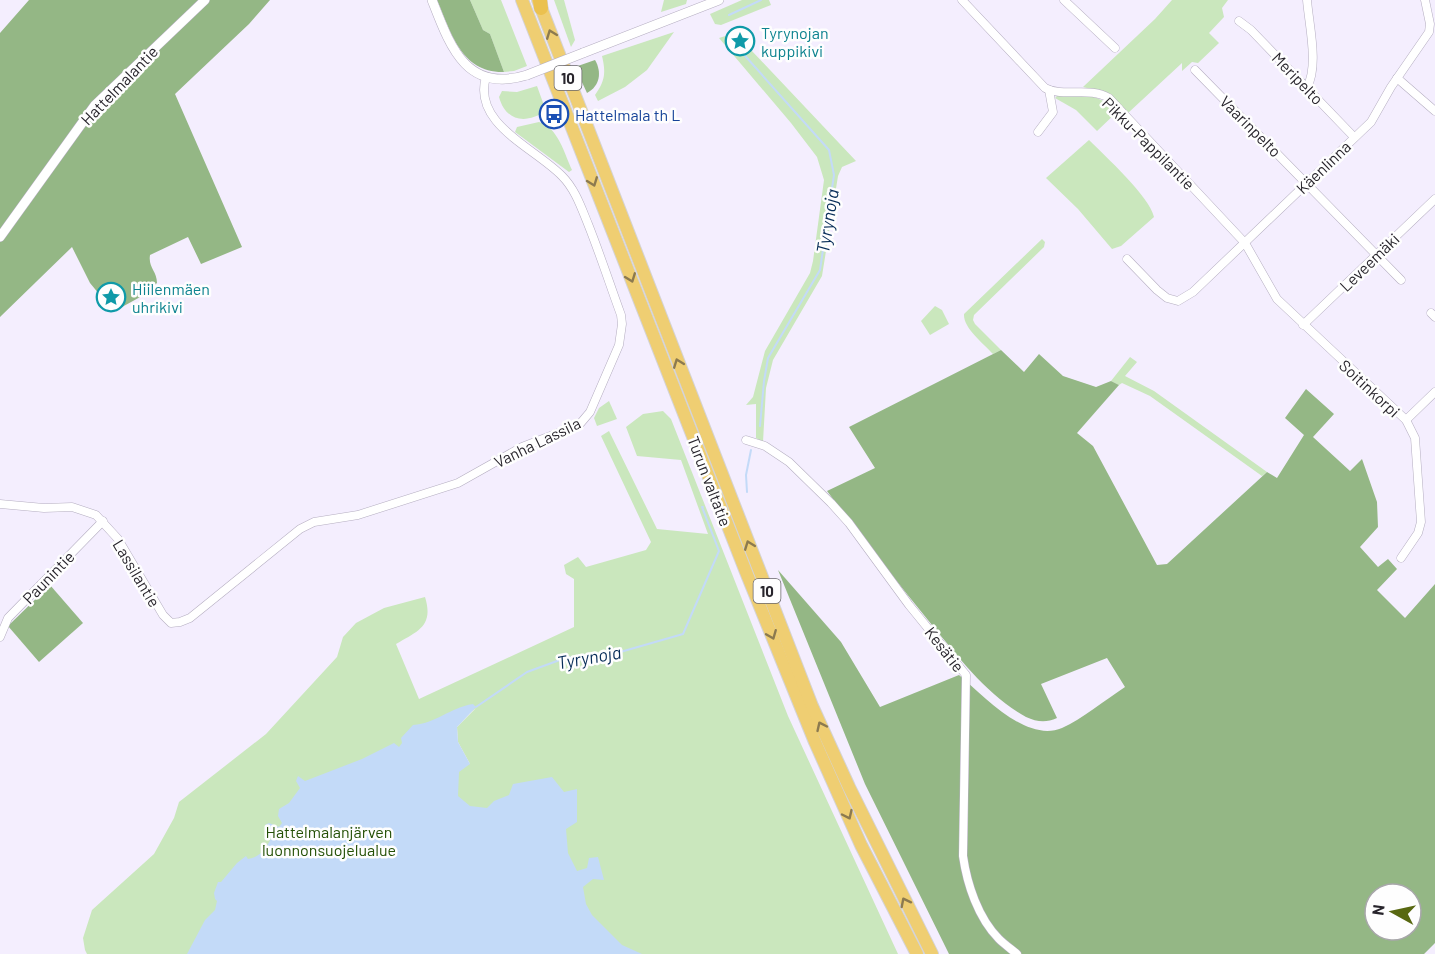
<svg xmlns="http://www.w3.org/2000/svg" width="1435" height="954" font-family="Barlow,sans-serif">
<rect width="100%" height="100%" fill="#f4eefe"/>
<g fill="#cae7bd" fill-rule="evenodd">
<polygon points="470,0 501,0 527,66 514,71 504,72 490,34 483,30"/>
<polygon points="554,0 564,0 575,40 571,47"/>
<polygon points="664,0 687,0 686,4 661,12"/>
<polygon points="742,0 769,0 771,5 721,25 715,24 710,14"/>
<polygon points="1172,0 1228,0 1222,8 1224,17 1209,33 1219,43 1198,63 1192,62 1182,71 1182,63 1128,113 1107,93 1083,87 1155,19"/>
<path d="M674,32l-27,38 -22,17 -27,14 -3,-6c10,-14 11,-22 7,-39z"/>
<polygon points="735,33 856,161 842,167 838,176 822,276 773,360 766,388 763,442 756,438 756,404 746,405 753,397 765,351 810,273 813,261 824,180 817,157 791,123 719,38"/>
<path d="M537,86l9,25c-20,13 -40,11 -47,-14l3,-6 15,1z"/>
<path d="M1058,95c26,1 40,-3 59,17l-20,19 -21,-21 -21,-12z"/>
<path d="M539,122c19,5 26,33 33,48l-3,2 -54,-40 2,-5z"/>
<path d="M1089,140c16,16 61,57 65,77l-33,29 -9,3 -34,-40 -32,-31z"/>
<path d="M1042,239l3,3 -1,5 -70,68 -1,5 2,4 26,26 -8,4c-10,-11 -30,-26 -29,-40z"/>
<polygon points="935,306 942,310 949,324 930,335 921,321"/>
<polygon points="1130,357 1137,362 1125,376 1154,391 1267,472 1262,476 1150,396 1122,383 1119,385 1111,381"/>
<polygon points="609,401 617,419 597,426 594,418 599,408"/>
<path d="M663,411l8,8 117,297 110,238h-811l-2,-4 -2,-12 9,-28 62,-56 20,-36 5,-16 87,-68 71,-77 6,-20 13,-14 28,-15 41,-11c9,29 -7,34 -29,47l23,55 155,-72v-48l-8,-5 -2,-9 14,-8 8,10 60,-17 5,-8 -50,-106 8,-5 48,98 51,5 -27,-74 -44,-4 -11,-29 17,-13zM476,708l-19,19 1,15 12,22 -32,-28z"/>
</g>
<g fill="#94b785" fill-rule="evenodd">
<polygon points="29,0 200,0 111,84 0,231 0,33"/>
<path d="M210,0h60l-21,24 -74,70 67,153 -41,17 -13,-27 -38,18c-2,13 7,16 7,28l-15,13 -20,11 -18,-7 -14,-17 -18,-36 -72,70v-75l28,-36 69,-98z"/>
<path d="M437,0h33l13,30 7,4 14,38c-43,1 -53,-40 -67,-72z"/>
<path d="M595,60c7,12 5,26 -8,33l-12,-26z"/>
<path d="M1001,350l23,22 15,-18 24,22 33,11 15,-6 8,4 -42,48 16,13 64,119 10,-1 100,-92 10,6 27,-43 -19,-17 21,-29 28,25 -21,23 37,34 12,-12 15,43 1,25 -18,20 18,20 10,-8 9,10 -20,21 28,28 30,-34v359l-11,11h-475l-84,-170 -87,-214 63,72 39,65 79,-32c25,21 67,68 103,53 20,-9 43,-28 63,-41l-18,-29 -66,26 16,34c-11,5 -20,4 -31,-1 -38,-21 -67,-59 -94,-92 -36,-44 -71,-89 -105,-134l48,-23 -26,-41zM1375,894h36v36h-36z"/>
<polygon points="50,585 83,623 39,662 8,626"/>
</g>
<path fill="#c3daf8" d="M473,704l3,3 -19,20 1,15 12,22 -11,8 -1,24 12,10 17,2 7,-7 15,-6 4,-11 39,-7 12,15 13,-3v33l-11,7 2,24 9,18 10,-3 2,-10 9,-1 6,23 -11,-1 -10,8 3,17 6,11 30,30 20,9h-455l18,-34 10,-10 2,-9 -2,-2 -1,-6 4,-11h3l16,-19 9,-7 2,3c13,-2 18,-11 24,-22l-7,-8v-4l4,-2 10,4 3,-4 -4,-7 1,-7 10,-6 11,-15 -4,-7 2,-5 7,5 57,-22 32,-16 5,4 3,-4 -1,-5 12,-13c24,-2 36,-17 60,-21z"/>
<g fill="none" stroke-linecap="round" stroke-linejoin="round">
<g stroke="#c3daf8" stroke-width="2">
<polyline points="729,15 761,0"/>
<polyline points="730,39 829,150 834,175 820,270 768,358 764,381 760,426"/>
<polyline points="747,492 746,475 751,450"/>
<polyline points="476,707 527,672 568,657 589,661 683,634 719,551 702,507 703,507"/>
</g>
<g stroke="#b5aec1" stroke-width="9">
<g id="minor">
<path d="M962,0l83,88c19,10 44,-2 64,10l136,145 32,56 129,121 9,18 6,84 -3,11 -17,25"/>
<polyline points="1064,0 1115,48"/>
<path d="M1307,0c2,25 12,66 0,87"/>
<polyline points="1239,21 1251,30 1354,137"/>
<polyline points="1195,70 1401,280"/>
<polyline points="1397,78 1435,111"/>
<polyline points="1038,132 1053,112 1049,90"/>
<polyline points="1127,259 1157,290 1167,298 1178,301 1193,292 1371,122 1391,87 1429,32 1430,24 1425,0"/>
<polyline points="1431,313 1435,317"/>
<polyline points="1303,325 1435,199"/>
<polyline points="1406,420 1435,392"/>
<path d="M746,440l19,6 24,16 42,41 18,20 60,82 57,70 -3,181c4,28 15,62 36,83 5,5 12,10 18,15"/>
<path d="M0,504l44,4 28,-1 24,8 22,24 45,76 8,8 9,-1 10,-4 110,-89 14,-7 44,-7 100,-32 64,-36 57,-22 11,-13 29,-67 3,-21 -1,-9c-11,-30 -21,-61 -33,-91 -7,-17 -13,-35 -26,-48 -27,-28 -90,-52 -76,-99"/>
<polyline points="0,637 8,618 103,521"/>
</g>
</g>
<g stroke="#b5aec1" stroke-width="10">
<g id="tertiary">
<path d="M432,0c18,46 34,94 95,75"/>
<polyline points="583,53 719,0"/>
<polyline points="0,237 95,105 205,0"/>
</g>
</g>
<g stroke="#d4d3d5" stroke-width="14">
<g id="trunk">
<polyline points="522,0 746,572 815,742 861,845 917,954"/>
<polyline points="538,0 812,706 849,787 932,954"/>
</g>
</g>
<g stroke="#d4d3d5" stroke-width="15">
<polyline id="motorway" points="540,0 541,8"/>
</g>
<use href="#minor" stroke="#fff" stroke-width="8"/>
<use href="#tertiary" stroke="#fff" stroke-width="9"/>
<use href="#trunk" stroke="#efce72" stroke-width="12"/>
<use href="#motorway" stroke="#ebc14f" stroke-width="14"/>
<g stroke="#b5aec1" stroke-width="10" stroke-linecap="butt">
<polyline id="tertiary-bridge" points="527,75 583,53"/>
</g>
<use href="#tertiary-bridge" stroke="#fff" stroke-width="9"/>
</g>
<defs><path id="oneway-chevron" d="M-2-3.5L2.5 0L-2 3.5" fill="none" stroke-width="1.6" stroke-linecap="round" stroke-linejoin="round" transform="scale(1.5)"/></defs>
<g stroke="#8c7a4f">
<use href="#oneway-chevron" transform="translate(551 34) rotate(-111)"/>
<use href="#oneway-chevron" transform="translate(593 182) rotate(69)"/>
<use href="#oneway-chevron" transform="translate(631 278) rotate(69)"/>
<use href="#oneway-chevron" transform="translate(678 363) rotate(-111)"/>
<use href="#oneway-chevron" transform="translate(749 545) rotate(-111)"/>
<use href="#oneway-chevron" transform="translate(772 635) rotate(68)"/>
<use href="#oneway-chevron" transform="translate(821 726) rotate(-115)"/>
<use href="#oneway-chevron" transform="translate(848 815) rotate(65)"/>
<use href="#oneway-chevron" transform="translate(905 902) rotate(-117)"/>
</g>
<defs>
<g id="sight-ring" transform="scale(1.5)"><circle r="9.5" fill="#fefefe" stroke="#0f9aa8" stroke-width="1.5"/><path d="M0-6L1.8-2.2L6-1.7L2.9 1.2L3.7 5.4L0 3.3L-3.7 5.4L-2.9 1.2L-6-1.7L-1.8-2.2Z" fill="#0f9aa8"/></g>
<g id="bus-ring" transform="scale(1.5)"><circle r="9.5" fill="#fefefe" stroke="#1a4fb4" stroke-width="1.5"/><path d="M-5-6H5V4H4V6H2V4H-2V6H-4V4H-5ZM-3.5-4V0h7V-4ZM-3.5 1.2v1.5H-2V1.2ZM2 1.2v1.5H3.5V1.2Z" fill="#1a4fb4"/></g>
</defs>
<g fill-rule="evenodd">
<use href="#sight-ring" x="740" y="41"/>
<use href="#bus-ring" x="554" y="114"/>
<use href="#sight-ring" x="111" y="297"/>
</g>
<g text-anchor="middle" dominant-baseline="central" stroke-width="5" stroke-linejoin="round" paint-order="stroke">
<g fill="#fefefe" stroke="#68666b" stroke-width="1.5">
<rect x="554.5" y="66" width="27" height="24" rx="4.5"/>
<rect x="753.5" y="579" width="27" height="24" rx="4.5"/>
</g>
<g font-size="15" font-weight="bold" fill="#28252c">
<text x="568" y="78">10</text>
<text x="767" y="591">10</text>
</g>
<g font-size="16" fill="#0d838f" stroke="#fefefe" text-anchor="start">
<text x="761" y="32">Tyrynojan<tspan x="761" dy="18">kuppikivi</tspan></text>
<text x="132" y="288">Hiilenmäen<tspan x="132" dy="18">uhrikivi</tspan></text>
</g>
<g font-size="16" fill="#28252c" stroke="#fefefe">
<text transform="translate(1298 78) rotate(46)">Meripelto</text>
<text transform="translate(119 85) rotate(-46)">Hattelmalantie</text>
<text transform="translate(1251 126) rotate(45)">Vaarinpelto</text>
<text transform="translate(1149 143) rotate(45)">Pikku-Pappilantie</text>
<text transform="translate(1323 167) rotate(-44)">Käenlinna</text>
<text transform="translate(1369 262) rotate(-44)">Leveemäki</text>
<text transform="translate(1370 388) rotate(43)">Soitinkorpi</text>
<text transform="translate(537 442) rotate(-26)">Vanha Lassila</text>
<text transform="translate(710 481) rotate(69)">Turun valtatie</text>
<text transform="translate(137 573) rotate(59)">Lassilantie</text>
<text transform="translate(48 577) rotate(-46)">Paunintie</text>
<text transform="translate(945 649) rotate(52)">Kesätie</text>
</g>
<g font-size="16" fill="#164399" stroke="#fefefe" text-anchor="start">
<text x="575" y="114">Hattelmala th L</text>
</g>
<g font-size="16" fill="#245006" stroke="#fefefe">
<text x="329" y="831">Hattelmalanjärven<tspan x="329" dy="18">luonnonsuojelualue</tspan></text>
</g>
<g font-size="18" font-style="italic" fill="#072d58" stroke="#fefefe">
<text transform="translate(827 221) rotate(-81)">Tyrynoja</text>
<text transform="translate(589 657) rotate(-10)">Tyrynoja</text>
</g>
</g>
<g transform="translate(1393 912) rotate(278)"><circle r="28" fill="#fefefe" stroke="#a8a7aa" stroke-width="1.5"/>
<path d="M0-4.5L10 22L0 15L-10 22Z" fill="#586811"/>
<text y="-9" font-size="16" font-weight="bold" text-anchor="middle" fill="#28252c">N</text>
</g>
</svg>
